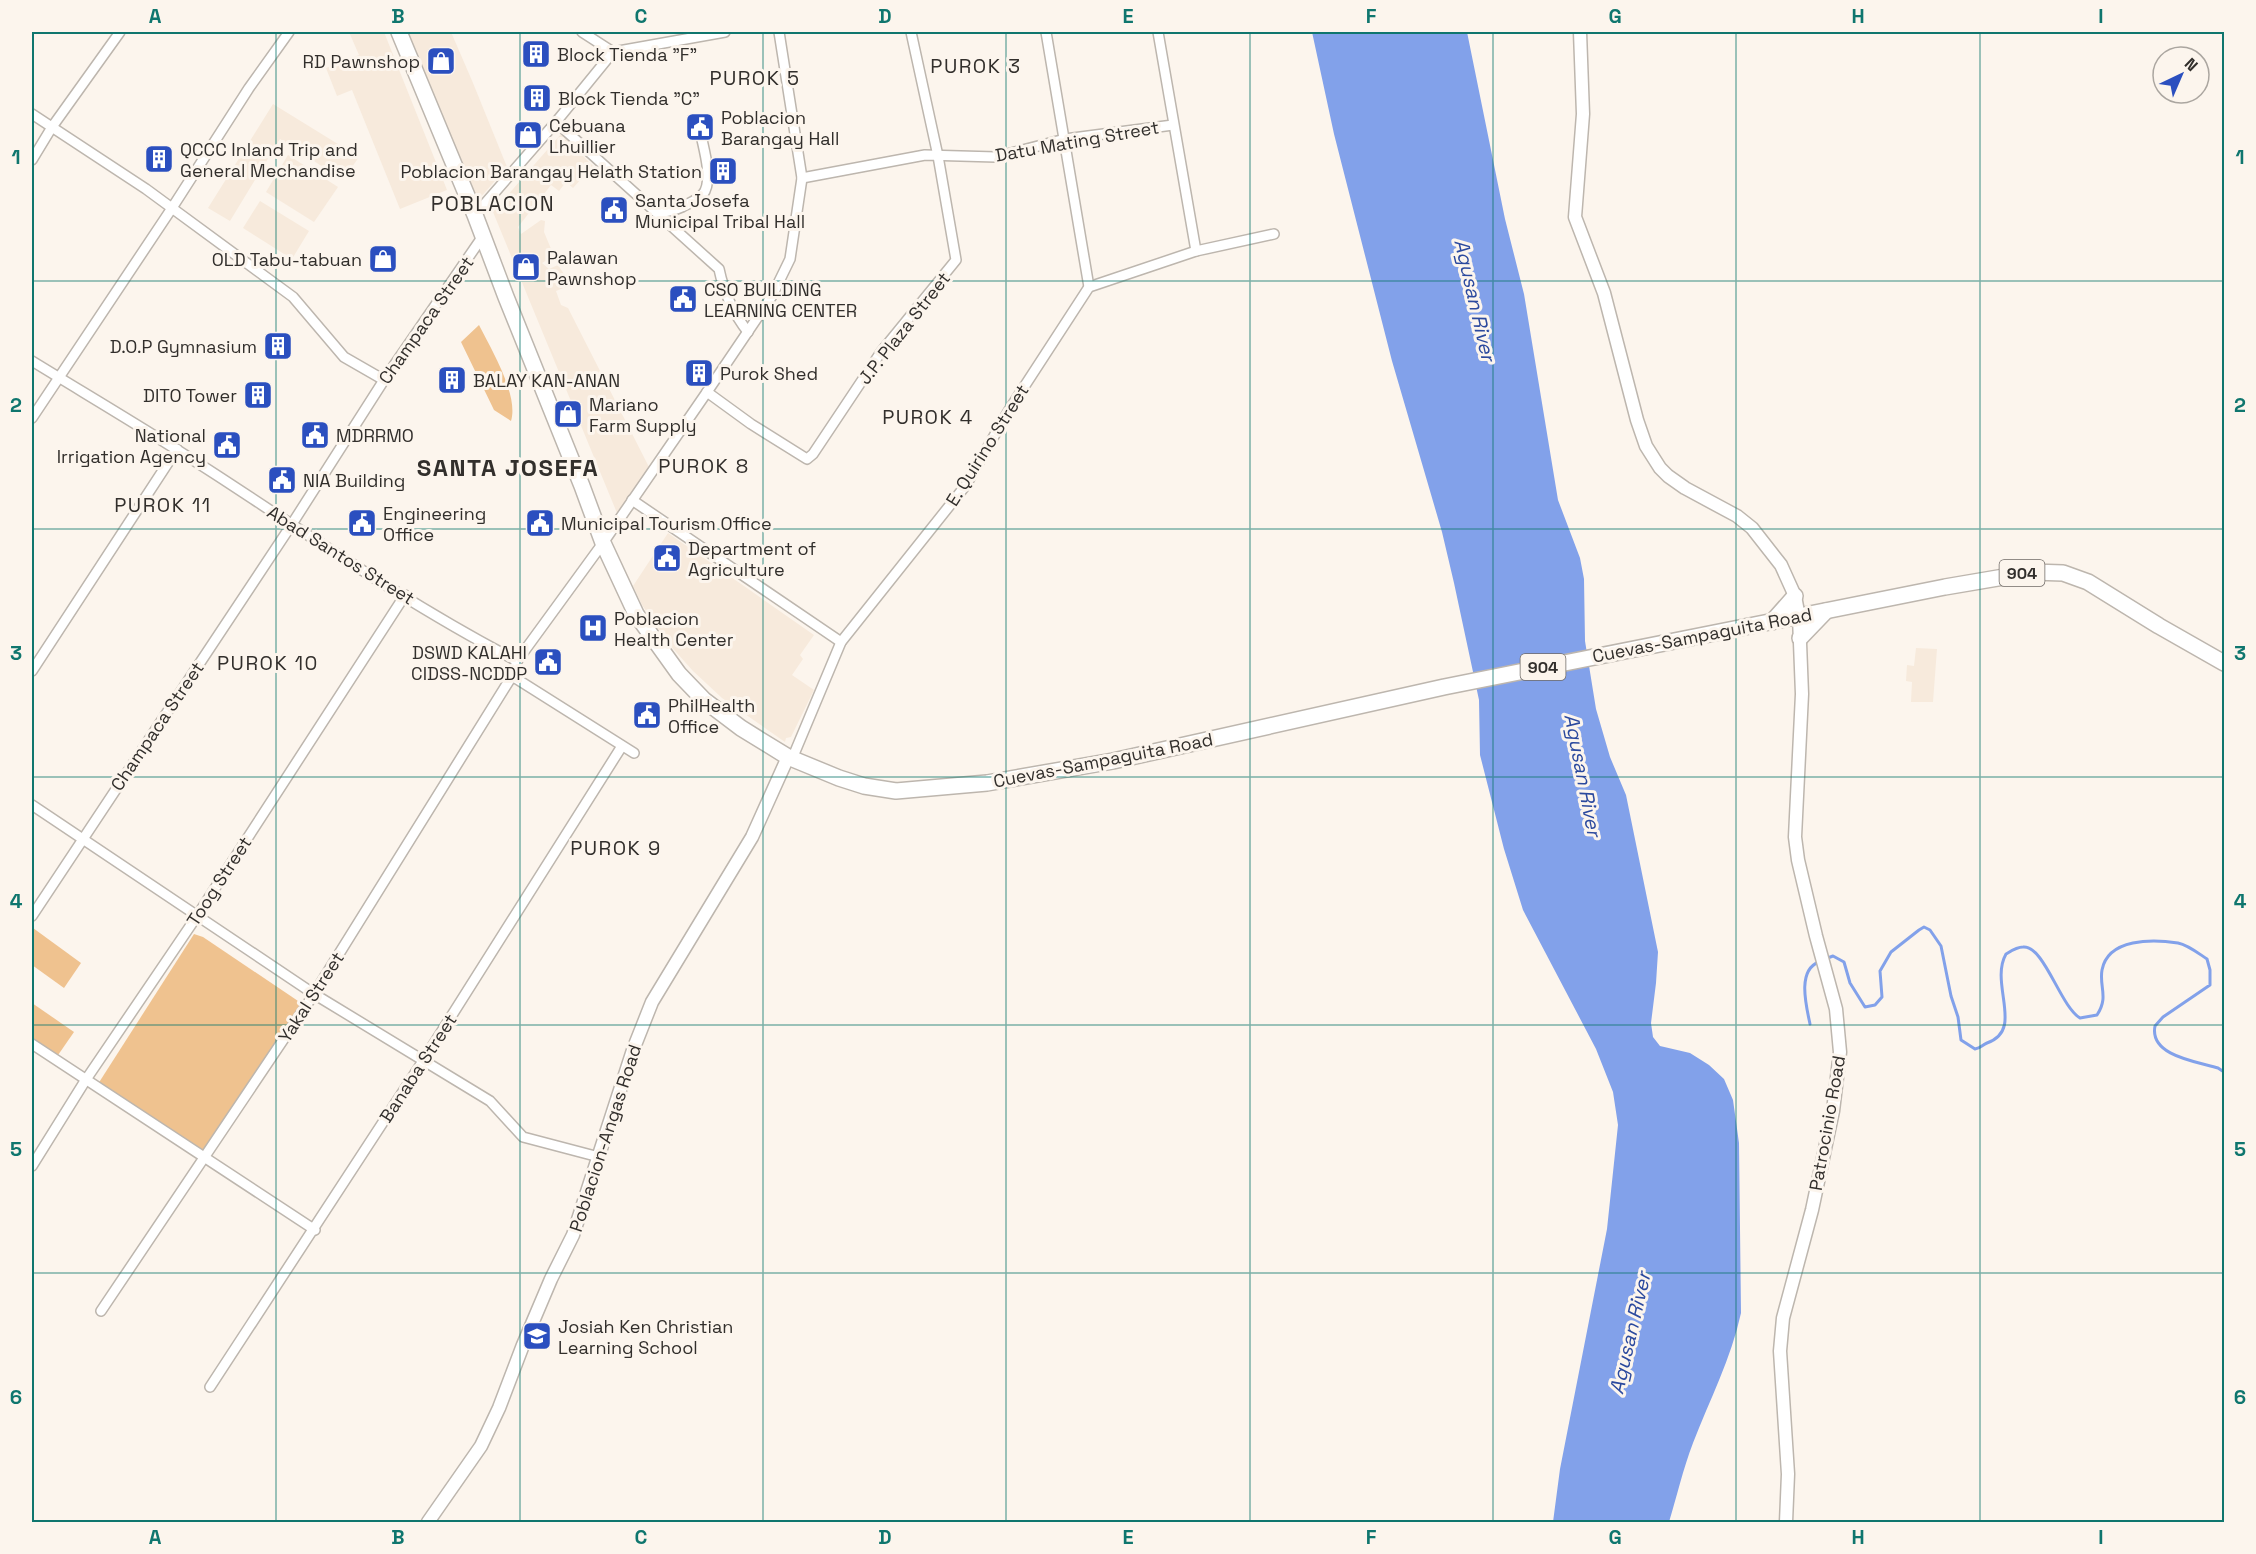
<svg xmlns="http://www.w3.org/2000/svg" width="2256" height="1554" font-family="'Space Grotesk',sans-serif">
<rect width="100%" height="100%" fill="#fcf5ed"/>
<g fill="#f7eadc">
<polygon points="349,32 384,32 447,190 400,209 352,90 337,96 326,68 359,55"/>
<polygon points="401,32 451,32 473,83 507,167 473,206"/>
<polygon points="273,104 359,157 343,180 280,139 230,221 208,208"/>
<polygon points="561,134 593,166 573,188 566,182 559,191 551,185 518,227 521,234 541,220 545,221 544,232 554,256 542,263 549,269 558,265 568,280 578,275 581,281 556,291 561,305 568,308 650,469 617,513 493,212"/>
<polygon points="288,155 338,187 314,222 266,192"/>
<polygon points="260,201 309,231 292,259 243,228"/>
<polygon points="668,533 814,635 800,655 803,659 792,675 814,690 791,737 786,738 785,742 722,698 693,671 668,643 642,605 633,586"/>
<polygon points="1916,648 1937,649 1933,702 1911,702 1912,682 1906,681 1907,665 1914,666"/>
</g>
<g fill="#efc28f">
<path d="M479,325c12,24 40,70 32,96l-17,-11 -33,-68z"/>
<polygon points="33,928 81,963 64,988 32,965"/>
<polygon points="194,934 203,937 304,1005 204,1152 98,1084"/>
<polygon points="32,1003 74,1032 56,1058 32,1042"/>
</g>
<path fill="#82a1ea" d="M1312,32h155l38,187 19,75 34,206 22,58 4,21 1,62 11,68 14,48 16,38 32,157 -2,31 -5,40 2,14 7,9 30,7 19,12 15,14 9,21 6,43 2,170c-10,46 -31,86 -48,130 -10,26 -16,53 -24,79h-116l7,-53 47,-240 11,-104 -5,-33 -17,-43 -73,-139 -19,-61 -24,-94 -1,-55 -25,-117 -12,-51 -50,-171 -58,-227z"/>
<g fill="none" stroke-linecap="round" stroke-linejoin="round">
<g stroke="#82a1ea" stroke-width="3">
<path d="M1825,959l8,-3 11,6 6,21 15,24 10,-2 7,-8 -2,-26 11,-19 28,-22 5,-3 6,3 11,16 10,50 7,21 3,23 14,9c6,-1 7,-4 12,-6 38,-13 2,-59 19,-89 5,-3 11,-7 17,-7 21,-2 37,59 57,71l17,-3c12,-18 2,-28 5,-45 6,-32 51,-31 76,-27 10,2 20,10 29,16l3,11v15l-47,32 -8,9c-6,30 43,36 63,42l6,4"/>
<path d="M1810,1024c-4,-19 -13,-54 9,-62"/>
</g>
<g stroke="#bdb6ae" stroke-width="12">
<g id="minor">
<polyline points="582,32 613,52"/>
<polyline points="1046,32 1089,287"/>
<polyline points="1158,32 1196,251"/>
<polyline points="32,114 146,189 293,297 344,357 384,380"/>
<path d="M556,122l163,147c5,24 14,44 29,63"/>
<polyline points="32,160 52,127 120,32"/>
<polyline points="802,178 925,155 996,157 1065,139 1173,125"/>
<path d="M655,211c9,3 18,0 27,-4 7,-4 19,-8 23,-16 7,-15 -1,-41 -4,-56"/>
<polyline points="475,215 556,122 613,52 725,32"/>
<path d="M32,361c62,38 125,75 186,115 98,64 195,131 299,185l-5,15 122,77"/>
<polyline points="707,392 751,424 807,459 813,454 881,352 956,260 938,156 911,32"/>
<polyline points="32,418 172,208 249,88 289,32"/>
<polyline points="632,500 841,642"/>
<polyline points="517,661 603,543 707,392 772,296 790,259 802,178 779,32"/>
<polyline points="32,671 177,449"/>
<polyline points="792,759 841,642 966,485 1009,410 1089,287 1196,251 1274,234"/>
<polyline points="32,805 314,994 490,1101 523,1137 599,1157"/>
<polyline points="32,916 292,524 384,380 483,236"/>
<polyline points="32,1044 315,1230"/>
<polyline points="32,1166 85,1081 197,916 405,595"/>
<polyline points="101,1311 314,994 512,676"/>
<polyline points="210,1387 423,1061 622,746"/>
</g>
</g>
<g stroke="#bdb6ae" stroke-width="15">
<g id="tertiary">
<polyline points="1580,32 1583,114 1575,217 1604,293 1637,420 1646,446 1660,468 1668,476 1685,488 1737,516 1752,528 1781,565 1795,596 1799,617 1802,694 1795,837 1798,860 1816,936 1836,1009 1840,1052 1833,1111 1812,1210 1783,1318 1780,1351 1788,1474 1786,1522"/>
<polyline points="428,1522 481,1446 499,1408 523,1345 551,1279 573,1235 633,1050 652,1002 752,837 788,757"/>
</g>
</g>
<g stroke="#bdb6ae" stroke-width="18">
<g id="primary">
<polyline points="399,32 475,215 506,297 582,486 603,543 636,614 679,674 704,700 741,728 788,757 839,778 864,786 896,791 987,783 1113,761 1444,687 1945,587 2033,572 2063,573 2088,582 2159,626 2224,663"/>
<polyline points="1772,622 1795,596"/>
<polyline points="1800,638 1826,611"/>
</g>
</g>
<use href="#minor" stroke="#fff" stroke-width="9"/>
<use href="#tertiary" stroke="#fff" stroke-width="12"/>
<use href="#primary" stroke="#fff" stroke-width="15"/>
</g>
<path fill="none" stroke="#0f766e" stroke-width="1.5" stroke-opacity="0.55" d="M276,32v1490M520,32v1490M763,32v1490M1006,32v1490M1250,32v1490M1493,32v1490M1736,32v1490M1980,32v1490M32,281h2192M32,529h2192M32,777h2192M32,1025h2192M32,1273h2192"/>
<defs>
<g id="building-square" transform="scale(1.5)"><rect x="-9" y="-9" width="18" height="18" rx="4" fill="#2b4fbf" stroke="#fcf5ed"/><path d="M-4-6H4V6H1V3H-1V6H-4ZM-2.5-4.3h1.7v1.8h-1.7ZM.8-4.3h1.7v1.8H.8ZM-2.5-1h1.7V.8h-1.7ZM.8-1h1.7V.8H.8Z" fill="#fff"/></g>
<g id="shop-square" transform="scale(1.5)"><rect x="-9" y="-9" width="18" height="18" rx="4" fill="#2b4fbf" stroke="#fcf5ed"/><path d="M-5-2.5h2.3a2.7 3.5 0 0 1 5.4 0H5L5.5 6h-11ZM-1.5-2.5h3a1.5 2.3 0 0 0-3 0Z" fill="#fff"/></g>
<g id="civic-square" transform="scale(1.5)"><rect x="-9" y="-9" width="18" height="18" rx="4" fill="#2b4fbf" stroke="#fcf5ed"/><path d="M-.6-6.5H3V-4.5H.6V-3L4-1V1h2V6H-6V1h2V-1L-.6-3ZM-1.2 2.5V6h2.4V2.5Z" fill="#fff"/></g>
<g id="hospital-square" transform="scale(1.5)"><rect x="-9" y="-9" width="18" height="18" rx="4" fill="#2b4fbf" stroke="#fcf5ed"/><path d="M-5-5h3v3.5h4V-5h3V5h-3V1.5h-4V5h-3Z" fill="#fff"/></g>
<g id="school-square" transform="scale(1.5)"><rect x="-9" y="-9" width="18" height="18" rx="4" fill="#2b4fbf" stroke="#fcf5ed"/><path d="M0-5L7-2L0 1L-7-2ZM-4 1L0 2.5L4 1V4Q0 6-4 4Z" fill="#fff"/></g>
</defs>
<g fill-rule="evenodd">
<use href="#building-square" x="536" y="54"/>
<use href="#shop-square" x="441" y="61"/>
<use href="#building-square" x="537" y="98"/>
<use href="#civic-square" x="700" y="127"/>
<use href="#shop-square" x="528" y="135"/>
<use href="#building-square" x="159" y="159"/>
<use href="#building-square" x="723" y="171"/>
<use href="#civic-square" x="614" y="210"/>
<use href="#shop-square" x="383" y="259"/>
<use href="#shop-square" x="526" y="267"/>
<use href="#civic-square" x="683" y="299"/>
<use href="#building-square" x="278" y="346"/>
<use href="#building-square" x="699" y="373"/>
<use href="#building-square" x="452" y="380"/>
<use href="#building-square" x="258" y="395"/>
<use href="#shop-square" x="568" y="414"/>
<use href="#civic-square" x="315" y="435"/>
<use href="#civic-square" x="227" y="445"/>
<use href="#civic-square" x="282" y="480"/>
<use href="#civic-square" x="362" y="523"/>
<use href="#civic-square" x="540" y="523"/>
<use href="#civic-square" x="667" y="558"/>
<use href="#hospital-square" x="593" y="628"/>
<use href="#civic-square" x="548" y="662"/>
<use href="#civic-square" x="647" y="715"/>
<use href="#school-square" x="537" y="1336"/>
</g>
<g text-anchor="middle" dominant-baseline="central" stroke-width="6" stroke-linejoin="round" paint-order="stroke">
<g fill="#fcf5ed" stroke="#6f6a66" stroke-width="1.5">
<rect x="1999.5" y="560" width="45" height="26" rx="4.5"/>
<rect x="1520.5" y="654" width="45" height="26" rx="4.5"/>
</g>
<g font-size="16" font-weight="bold" fill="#322f2c">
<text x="2022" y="573">904</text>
<text x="1543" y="667">904</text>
</g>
<g font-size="18" fill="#322f2c" stroke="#fcf5ed" text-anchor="start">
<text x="557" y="54">Block Tienda "F"</text>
<text x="420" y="61" text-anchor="end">RD Pawnshop</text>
<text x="558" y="98">Block Tienda "C"</text>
<text x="721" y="117">Poblacion<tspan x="721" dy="21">Barangay Hall</tspan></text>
<text x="549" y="125">Cebuana<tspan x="549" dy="21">Lhuillier</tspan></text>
<text x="180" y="149">QCCC Inland Trip and<tspan x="180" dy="21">General Mechandise</tspan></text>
<text x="702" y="171" text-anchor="end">Poblacion Barangay Helath Station</text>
<text x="635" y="200">Santa Josefa<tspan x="635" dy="21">Municipal Tribal Hall</tspan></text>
<text x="547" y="257">Palawan<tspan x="547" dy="21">Pawnshop</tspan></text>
<text x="362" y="259" text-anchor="end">OLD Tabu-tabuan</text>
<text x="704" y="289">CSO BUILDING<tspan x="704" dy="21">LEARNING CENTER</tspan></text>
<text x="257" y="346" text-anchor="end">D.O.P Gymnasium</text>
<text x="720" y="373">Purok Shed</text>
<text x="473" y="380">BALAY KAN-ANAN</text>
<text x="237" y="395" text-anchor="end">DITO Tower</text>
<text x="589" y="404">Mariano<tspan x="589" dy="21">Farm Supply</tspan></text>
<text x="206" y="435" text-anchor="end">National<tspan x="206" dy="21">Irrigation Agency</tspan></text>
<text x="336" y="435">MDRRMO</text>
<text x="303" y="480">NIA Building</text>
<text x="383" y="513">Engineering<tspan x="383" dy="21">Office</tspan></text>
<text x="561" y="523">Municipal Tourism Office</text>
<text x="688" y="548">Department of<tspan x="688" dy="21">Agriculture</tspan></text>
<text x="614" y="618">Poblacion<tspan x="614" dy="21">Health Center</tspan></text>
<text x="527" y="652" text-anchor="end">DSWD KALAHI<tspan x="527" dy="21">CIDSS-NCDDP</tspan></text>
<text x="668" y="705">PhilHealth<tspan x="668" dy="21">Office</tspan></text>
<text x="558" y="1326">Josiah Ken Christian<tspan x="558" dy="21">Learning School</tspan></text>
</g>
<g font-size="18" fill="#322f2c" stroke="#fcf5ed">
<text transform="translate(1077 141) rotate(-10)">Datu Mating Street</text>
<text transform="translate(426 320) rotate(-55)">Champaca Street</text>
<text transform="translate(904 328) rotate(-52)">J.P. Plaza Street</text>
<text transform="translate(987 445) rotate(-58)">E. Quirino Street</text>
<text transform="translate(341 555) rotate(32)">Abad Santos Street</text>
<text transform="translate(1702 635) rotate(-11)">Cuevas-Sampaguita Road</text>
<text transform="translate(157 726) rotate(-56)">Champaca Street</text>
<text transform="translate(1103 760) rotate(-11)">Cuevas-Sampaguita Road</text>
<text transform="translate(219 881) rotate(-57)">Toog Street</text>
<text transform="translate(311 997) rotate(-57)">Yakal Street</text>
<text transform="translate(418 1068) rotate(-57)">Banaba Street</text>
<text transform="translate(1827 1123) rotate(-80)">Patrocinio Road</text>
<text transform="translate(605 1138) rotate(-72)">Poblacion-Angas Road</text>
</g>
<g font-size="20" letter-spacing="1.5" fill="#322f2c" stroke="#fcf5ed">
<text x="976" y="66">PUROK 3</text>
<text x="755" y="78">PUROK 5</text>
<text x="928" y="417">PUROK 4</text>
<text x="704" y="466">PUROK 8</text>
<text x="163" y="505">PUROK 11</text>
<text x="268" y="663">PUROK 10</text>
<text x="616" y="848">PUROK 9</text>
</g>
<g font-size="20" font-style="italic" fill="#2b499e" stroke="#fcf5ed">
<text transform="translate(1475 300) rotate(77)">Agusan River</text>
<text transform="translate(1583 775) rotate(79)">Agusan River</text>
<text transform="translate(1630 1333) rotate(-77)">Agusan River</text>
</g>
<g font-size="21" letter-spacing="1.5" fill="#322f2c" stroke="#fcf5ed">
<text x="493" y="203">POBLACION</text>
</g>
<g font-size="24" font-weight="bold" letter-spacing="1.5" fill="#322f2c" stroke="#fcf5ed">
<text x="508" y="467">SANTA JOSEFA</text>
</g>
</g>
<rect width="2256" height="1554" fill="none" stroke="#fcf5ed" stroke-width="66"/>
<g transform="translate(2181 75) rotate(44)"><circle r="28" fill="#fcf5ed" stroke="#aba6a0" stroke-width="1.5"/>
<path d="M0-4.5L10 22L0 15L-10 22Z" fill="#2b4fbf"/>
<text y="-9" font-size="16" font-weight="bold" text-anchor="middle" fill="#322f2c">N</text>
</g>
<rect x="33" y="33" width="2190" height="1488" fill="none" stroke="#0f766e" stroke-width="2"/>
<g font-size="20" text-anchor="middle" font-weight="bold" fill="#0f766e">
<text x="155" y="23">A</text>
<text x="398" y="23">B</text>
<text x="641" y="23">C</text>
<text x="885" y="23">D</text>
<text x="1128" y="23">E</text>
<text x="1371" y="23">F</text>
<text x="1615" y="23">G</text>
<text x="1858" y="23">H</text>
<text x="2101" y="23">I</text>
<text x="16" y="164">1</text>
<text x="2240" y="164">1</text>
<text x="16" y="412">2</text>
<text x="2240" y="412">2</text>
<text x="16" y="660">3</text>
<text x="2240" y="660">3</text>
<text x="16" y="908">4</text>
<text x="2240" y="908">4</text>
<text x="16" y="1156">5</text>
<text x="2240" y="1156">5</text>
<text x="16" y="1404">6</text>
<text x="2240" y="1404">6</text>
<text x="155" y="1544">A</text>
<text x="398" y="1544">B</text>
<text x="641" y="1544">C</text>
<text x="885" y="1544">D</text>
<text x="1128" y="1544">E</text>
<text x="1371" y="1544">F</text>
<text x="1615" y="1544">G</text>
<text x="1858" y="1544">H</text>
<text x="2101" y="1544">I</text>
</g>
</svg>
